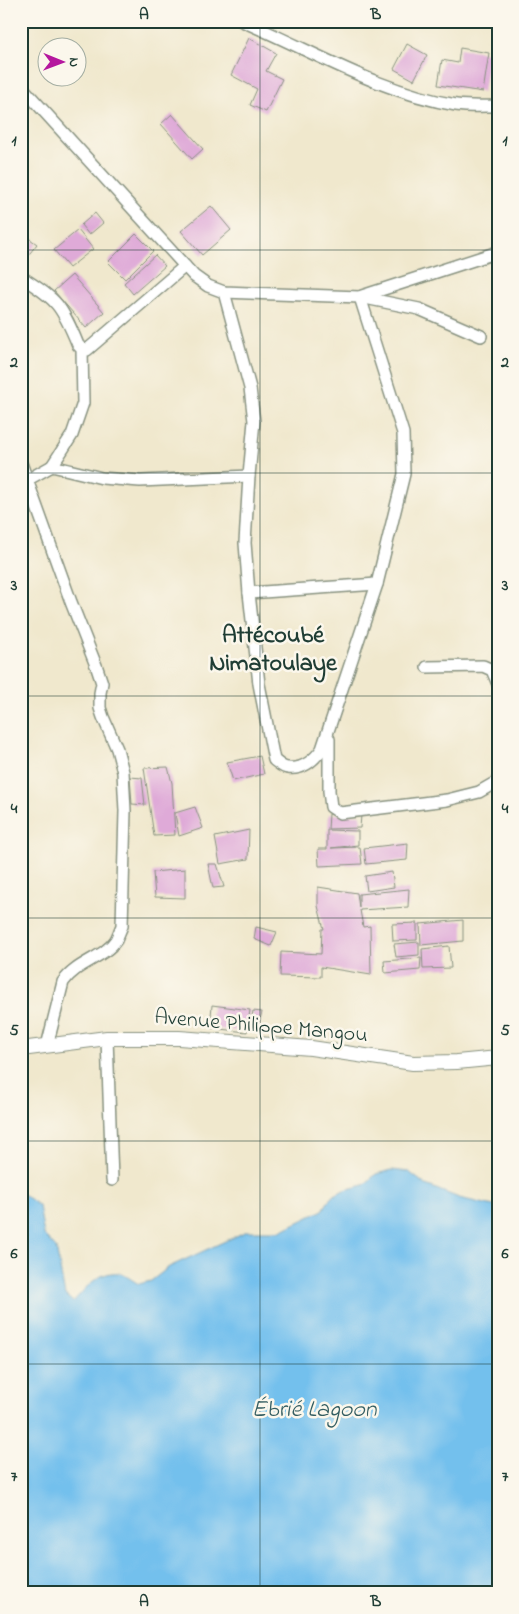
<svg xmlns="http://www.w3.org/2000/svg" width="519" height="1614" font-family="'Indie Flower',sans-serif">
<rect width="100%" height="100%" fill="#fbf7ec"/>
<filter id="ink" filterUnits="userSpaceOnUse"><feTurbulence type="fractalNoise" baseFrequency=".02" numOctaves="2"/><feDisplacementMap in="SourceGraphic" scale="10" xChannelSelector="R" yChannelSelector="G"/><feConvolveMatrix kernelMatrix="1 2 1 2 8 2 1 2 1" color-interpolation-filters="sRGB"/></filter>
<filter id="wash" filterUnits="userSpaceOnUse"><feTurbulence type="fractalNoise" baseFrequency=".0096" numOctaves="4" result="noise"/><feDisplacementMap in="SourceGraphic" scale="20" xChannelSelector="R" yChannelSelector="G"/><feGaussianBlur stdDeviation="1.12" result="paint"/><feColorMatrix in="noise" values="0 0 0 0 0 0 0 0 0 0 0 0 0 0 0 0 0 1.4 0 .05"/><feComposite in="paint" operator="in"/></filter>
<g filter="url(#wash)">
<rect width="100%" height="100%" fill="#f0e8cd"/>
<path fill="#73c0ed" stroke="#497e90" d="M392,1170l17,2 17,13 33,13 39,9v386h-477v-400l18,13 5,29 12,13 9,47 8,7c12,-13 25,-31 45,-29 7,1 15,8 21,11l12,-3 18,-14 78,-36h33l43,-21 8,-13 13,-7 20,-5 12,-11z"/>
<g id="blocks">
<g fill="#dfaad8">
<polygon points="249,38 276,53 266,71 282,79 266,112 250,105 257,89 231,75"/>
<polygon points="407,44 427,55 414,80 394,69"/>
<polygon points="460,48 489,53 483,92 438,85 442,60 458,63"/>
<polygon points="172,114 203,149 192,159 161,124"/>
<polygon points="211,206 231,230 202,255 181,231"/>
<polygon points="95,213 103,223 89,235 81,225"/>
<polygon points="21,220 28,228 21,233"/>
<polygon points="78,230 93,249 69,268 54,250"/>
<polygon points="136,234 153,251 125,279 108,262"/>
<polygon points="27,237 37,244 23,262 21,260 21,246"/>
<polygon points="155,255 165,266 133,294 124,283"/>
<polygon points="72,275 104,312 86,328 54,291"/>
<polygon points="260,756 264,774 233,781 227,762"/>
<polygon points="168,767 172,783 175,835 154,836 144,768"/>
<polygon points="130,777 142,778 145,805 132,804"/>
<polygon points="195,807 203,828 179,836 175,813"/>
<polygon points="329,814 361,815 360,828 328,829"/>
<polygon points="249,830 248,859 220,864 215,837"/>
<polygon points="327,830 358,831 358,845 331,848 360,847 362,864 319,866 318,849 327,849"/>
<polygon points="408,843 407,860 366,864 364,848"/>
<polygon points="208,864 217,864 224,887 213,888"/>
<polygon points="185,869 185,898 155,897 153,872"/>
<polygon points="392,872 394,887 367,891 365,876"/>
<polygon points="318,887 357,893 359,908 359,894 409,889 408,907 360,910 363,927 370,926 371,975 321,967 321,977 280,976 281,952 321,954 322,929 324,929 318,906"/>
<polygon points="463,920 463,941 421,945 420,924"/>
<polygon points="417,923 417,940 393,941 392,924"/>
<polygon points="256,927 277,932 271,946 254,939"/>
<polygon points="419,942 419,955 396,957 394,944"/>
<polygon points="449,946 451,968 423,969 422,949"/>
<polygon points="421,958 420,970 385,973 384,961"/>
<polygon points="212,1005 250,1010 247,1032 210,1028"/>
<polygon points="253,1011 262,1012 258,1028 250,1027"/>
</g>
</g>
</g>
<g filter="url(#ink)">
<use href="#blocks" fill-opacity="0" stroke="#889280" stroke-width="1"/>
<g fill="none" stroke-linecap="round" stroke-linejoin="round">
<g stroke="#889280" stroke-width="14">
<g id="minor">
<path d="M242,21c71,30 137,71 214,84 13,2 28,1 42,1"/>
<polyline points="21,86 194,276 208,286 224,292 360,297 419,309 481,336"/>
<path d="M21,277c36,22 41,29 57,68l4,4 1,54 -11,32 -20,31 -25,14"/>
<path d="M224,292l26,96 4,33 -5,55 -4,67 4,50 10,91 15,76c4,3 9,8 14,8 15,2 26,-8 34,-19l55,-165 27,-110 -1,-41 -43,-136"/>
<polyline points="362,296 498,252"/>
<polyline points="82,349 87,350 185,266"/>
<path d="M21,463l50,139 26,66 5,15 -2,10v15l3,9 14,32 6,23 2,39 -3,115c-2,4 -4,10 -6,14 -12,18 -39,22 -53,42l-16,64"/>
<polyline points="52,466 102,478 140,481 249,476"/>
<polyline points="249,593 377,584"/>
<polyline points="427,667 483,666 492,670 498,684"/>
<polyline points="329,739 329,791 331,807 340,813 447,800 479,792 498,781"/>
<polyline points="107,1038 112,1180"/>
</g>
</g>
<g stroke="#889280" stroke-width="16">
<polyline id="tertiary" points="21,1049 107,1038 179,1038 311,1048 413,1063 457,1062 498,1058"/>
</g>
<use href="#minor" stroke="#fff" stroke-width="11"/>
<use href="#tertiary" stroke="#fff" stroke-width="14"/>
</g>
</g>
<path fill="none" stroke="#1f3d34" stroke-width="1" stroke-opacity="0.55" d="M260,21v1572M21,250h477M21,473h477M21,696h477M21,918h477M21,1141h477M21,1364h477"/>
<g text-anchor="middle" dominant-baseline="central" stroke-width="5" stroke-linejoin="round" paint-order="stroke">
<g font-size="22" fill="#1f3d34" stroke="#fbf7ec">
<text transform="translate(261 1027) rotate(5)">Avenue Philippe Mangou</text>
</g>
<g font-size="24" font-weight="bold" fill="#1f3d34" stroke="#fbf7ec">
<text x="273" y="636">Attécoubé<tspan x="273" dy="28">Nimatoulaye</tspan></text>
</g>
<g font-size="24" font-style="italic" fill="#345e62" stroke="#fbf7ec">
<text x="314" y="1410">Ébrié Lagoon</text>
</g>
</g>
<rect width="519" height="1614" fill="none" stroke="#fbf7ec" stroke-width="55"/>
<g transform="translate(62 62) rotate(91)"><circle r="24" fill="#fbf7ec" stroke="#a3ada2"/>
<path d="M0-4L9 19L0 12L-9 19Z" fill="#b5179e"/>
<text y="-8" font-size="14" font-weight="bold" text-anchor="middle" fill="#1f3d34">N</text>
</g>
<rect x="28" y="28" width="464" height="1558" fill="none" stroke="#1f3d34" stroke-width="2"/>
<g font-size="16" text-anchor="middle" font-weight="bold" fill="#1f3d34">
<text x="144" y="19">A</text>
<text x="376" y="19">B</text>
<text x="14" y="145">1</text>
<text x="505" y="145">1</text>
<text x="14" y="367">2</text>
<text x="505" y="367">2</text>
<text x="14" y="590">3</text>
<text x="505" y="590">3</text>
<text x="14" y="813">4</text>
<text x="505" y="813">4</text>
<text x="14" y="1035">5</text>
<text x="505" y="1035">5</text>
<text x="14" y="1258">6</text>
<text x="505" y="1258">6</text>
<text x="14" y="1481">7</text>
<text x="505" y="1481">7</text>
<text x="144" y="1606">A</text>
<text x="376" y="1606">B</text>
</g>
</svg>
